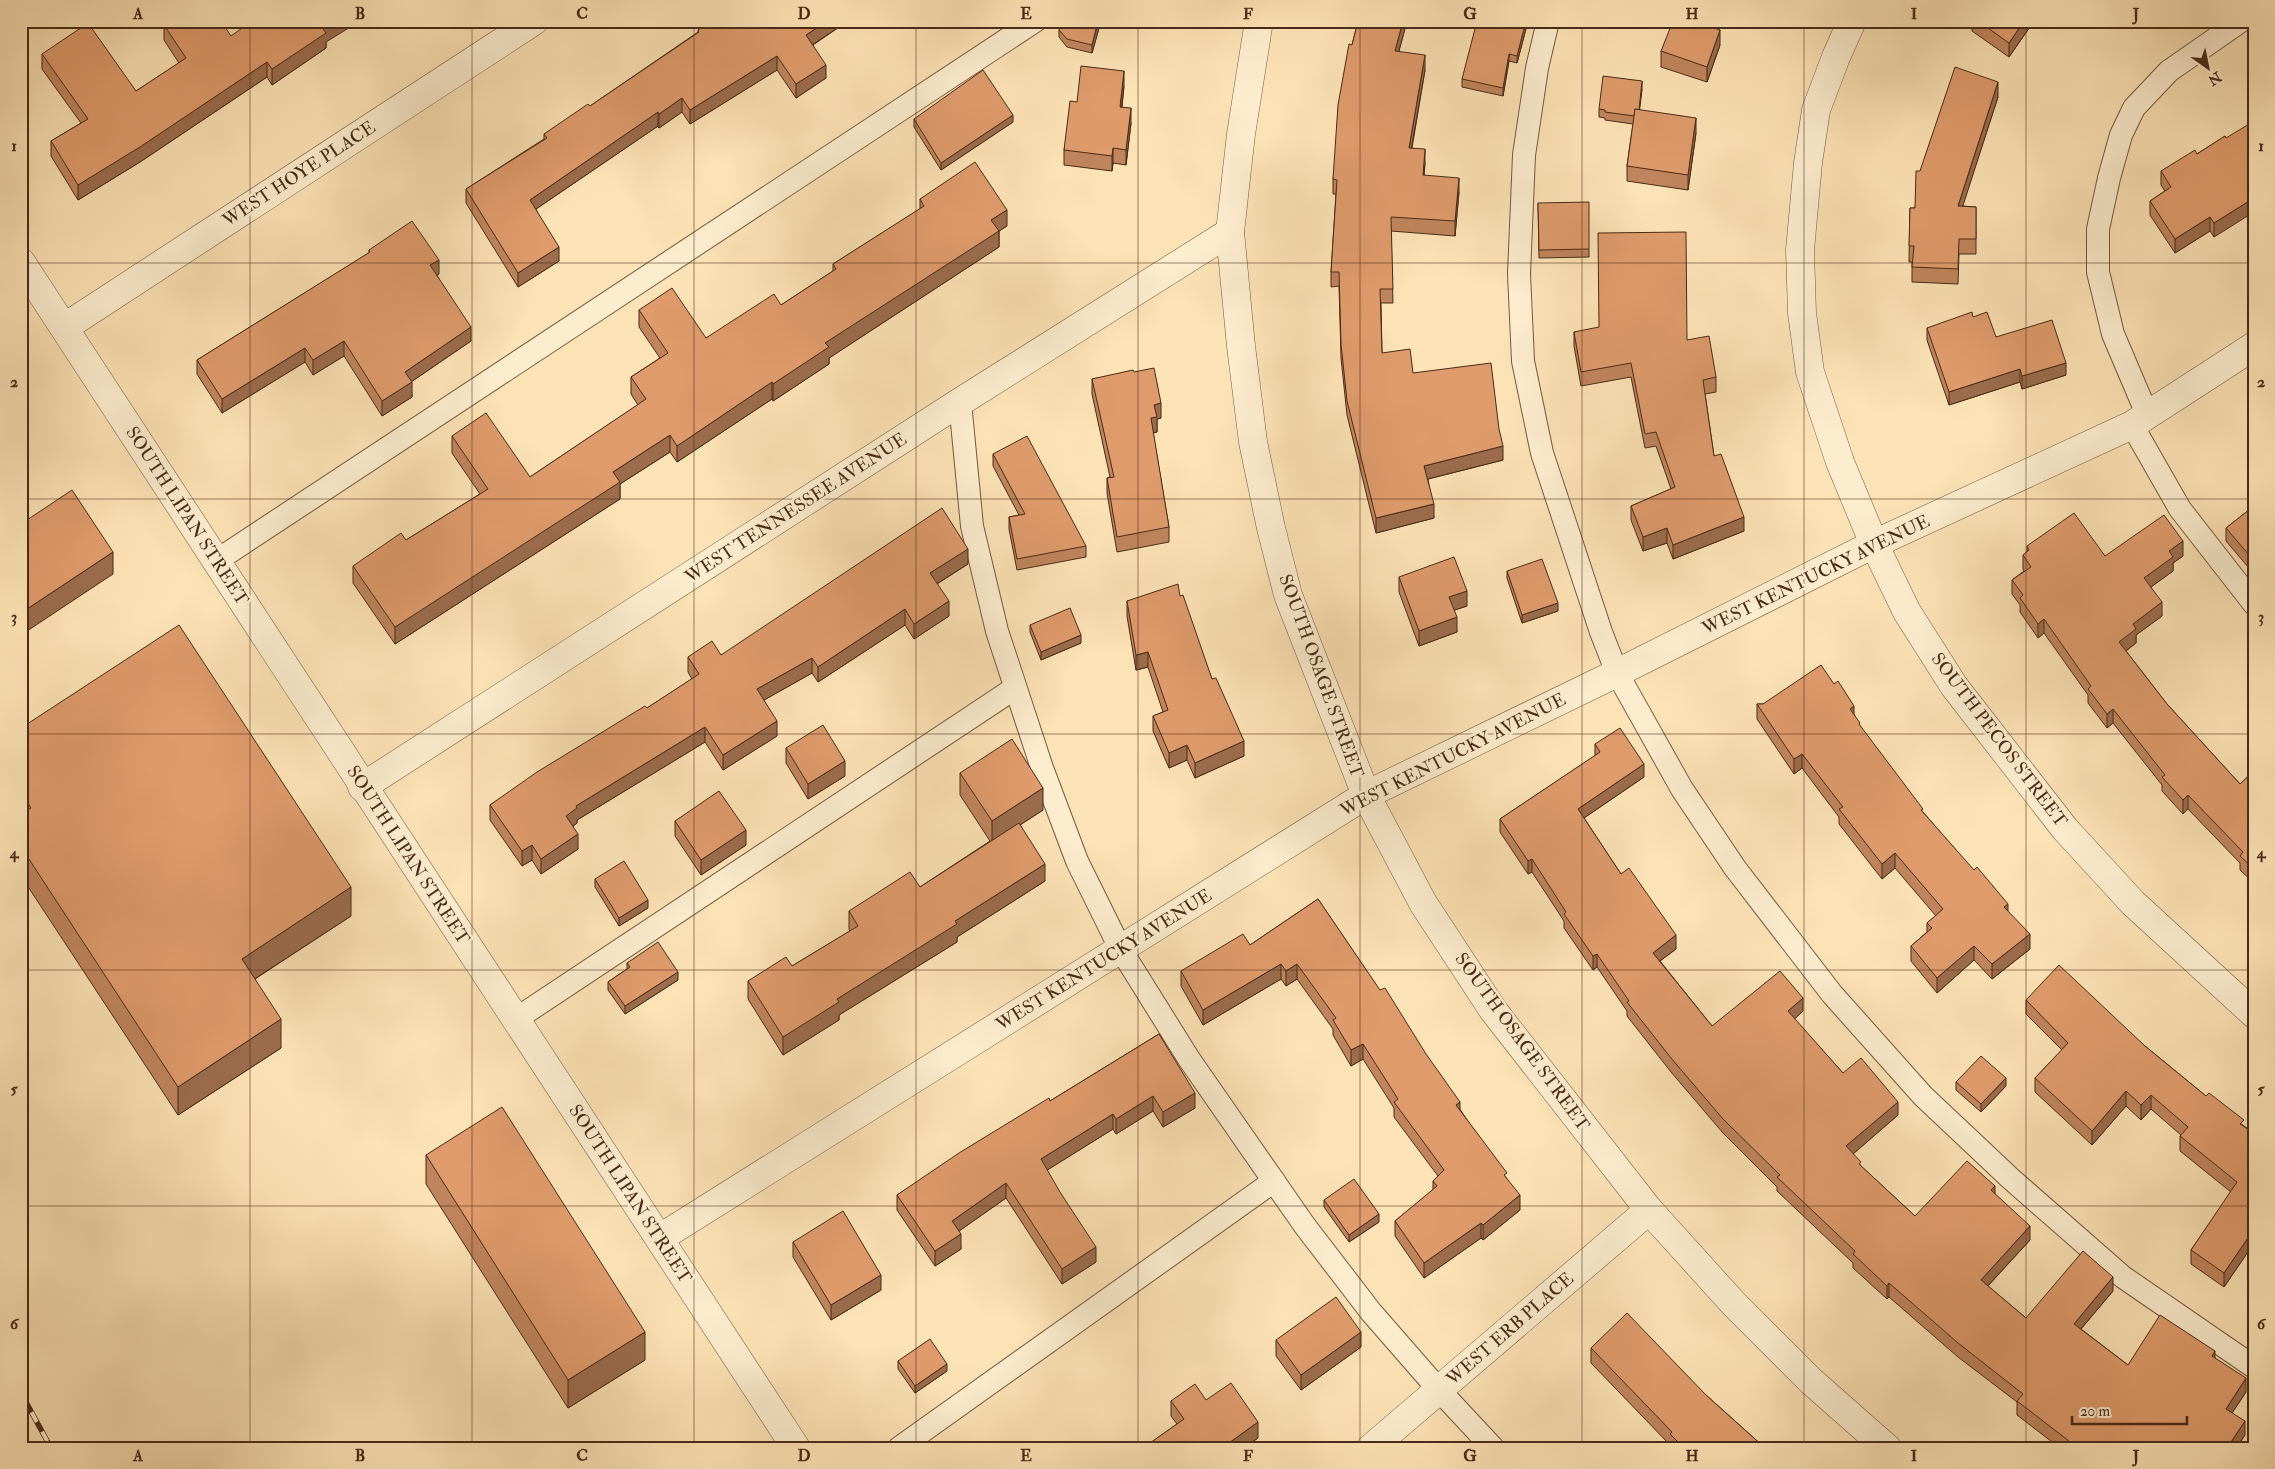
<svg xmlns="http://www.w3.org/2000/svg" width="2275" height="1469" font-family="'IM FELL Double Pica',serif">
<rect width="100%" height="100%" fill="#fce3b5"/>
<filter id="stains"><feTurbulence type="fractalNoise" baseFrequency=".004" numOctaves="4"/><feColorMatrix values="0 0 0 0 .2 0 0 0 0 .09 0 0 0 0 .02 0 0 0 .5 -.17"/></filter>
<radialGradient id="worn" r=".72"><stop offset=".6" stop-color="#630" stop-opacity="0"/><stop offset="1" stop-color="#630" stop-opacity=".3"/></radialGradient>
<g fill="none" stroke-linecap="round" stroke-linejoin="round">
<g stroke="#75583f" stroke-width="24">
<g id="service">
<polyline points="1548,21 1537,68 1524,155 1519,274 1523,361 1542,453 1601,632 1617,673 1682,789 1735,868 1832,994 1923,1096 2010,1178 2123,1277 2254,1367"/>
<polyline points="960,402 972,526 997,631 1042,768 1077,861 1121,950 1189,1059 1305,1226 1371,1312 1439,1390 1493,1448"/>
<polyline points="2147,414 2113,334 2098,272 2098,229 2109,178 2121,135 2134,108 2169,71 2241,21"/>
<polyline points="2132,425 2180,509 2254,604"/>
<polyline points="216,561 1035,21"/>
<polyline points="516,1019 1015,688"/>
<polyline points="899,1448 1274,1181"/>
</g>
</g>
<g stroke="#75583f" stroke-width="29">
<g id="minor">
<polyline points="1259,21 1241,134 1230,232 1241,346 1253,442 1271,528 1288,595 1366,795 1423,903 1493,1010 1649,1210 1734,1304 1811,1381 1887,1448"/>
<polyline points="1852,21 1836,57 1816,110 1808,163 1800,250 1802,313 1810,372 1840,462 1874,544 1907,612 1954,686 2065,829 2133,903 2254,1014"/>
<polyline points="65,327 534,21"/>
<polyline points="362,787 960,402 1230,232"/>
<polyline points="660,1238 1366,795 1617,673 1874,544 2132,425 2254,346"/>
<polyline points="1371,1448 1649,1210"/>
</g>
</g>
<g stroke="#75583f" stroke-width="29">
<polyline id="tertiary" points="21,262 796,1448"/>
</g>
<use href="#service" stroke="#fdedcf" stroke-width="22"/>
<use href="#minor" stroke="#fdedcf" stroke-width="28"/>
<use href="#tertiary" stroke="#fdedcf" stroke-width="28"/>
<g stroke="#482a18" stroke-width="5.5">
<polyline id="rail" points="21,1393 51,1448"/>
</g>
<use href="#rail" stroke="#fdedcf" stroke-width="4" stroke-dasharray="11" stroke-linecap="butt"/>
</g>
<g fill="#c0855d" stroke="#482a18">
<polygon points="711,21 848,21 813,45 826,78 796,98 777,70 690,124 682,112 659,128 658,126 536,209 559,261 518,287 466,203 466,189 544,139 544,134 590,106 698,32 698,30"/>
<polygon points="1358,21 1407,21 1399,51 1425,70 1412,148 1425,163 1424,175 1459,192 1455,236 1391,231 1393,303 1381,303 1382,353 1413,373 1503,460 1428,479 1434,518 1376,533 1347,415 1341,358 1339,286 1331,287 1331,272 1336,194 1333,194 1333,179 1352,45"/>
<polygon points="1528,21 1517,63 1509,61 1503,96 1462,87 1462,79"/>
<polygon points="1972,21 2034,21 2009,57 1972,31"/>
<polygon points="164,25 231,36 326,42 326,48 272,85 267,77 140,162 78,200 51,156 51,141 81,123 42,69 42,54 136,91 179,63 164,40"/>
<polygon points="1099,28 1092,53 1067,47 1059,37 1059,30"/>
<polygon points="1720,45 1707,82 1661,67 1661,51"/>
<polygon points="1124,86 1122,107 1131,123 1126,165 1113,163 1112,171 1064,165 1064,150 1077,102"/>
<polygon points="1642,89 1639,110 1696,133 1688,190 1627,181 1627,166 1633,124 1605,120 1605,118 1599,117 1599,109"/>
<polygon points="1998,97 1962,206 1976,207 1976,254 1959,254 1958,284 1912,282 1912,262 1909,262 1910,208 1915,208 1920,171"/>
<polygon points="914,119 1013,122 941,170 914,127"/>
<polygon points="2225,136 2214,237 2210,231 2175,253 2150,215 2150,201 2165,191 2161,185 2161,171 2197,154"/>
<polygon points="920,199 1007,226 999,231 999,247 829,358 829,364 773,401 772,399 677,462 670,452 620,484 620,499 395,644 353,583 353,566 406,540 480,494 452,453 452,436 530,477 638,405 631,394 631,377 660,358 639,327 639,310 706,338 781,305 833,271 833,264 920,209"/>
<polygon points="1538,203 1589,249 1589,257 1539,258"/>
<polygon points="369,250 439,274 437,275 471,341 411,382 412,397 382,416 344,356 313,375 305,362 222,413 197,374 197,360 369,253"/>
<polygon points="1973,317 1996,337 2066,375 2022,389 2020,382 1949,405 1927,340 1927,328"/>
<polygon points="1574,332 1687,340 1716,377 1716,392 1705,394 1714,456 1744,531 1673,559 1667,543 1643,551 1631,520 1631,506 1671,489 1656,446 1645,448 1631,377 1581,386 1574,346"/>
<polygon points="1134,372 1161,418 1157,419 1157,432 1153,433 1169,527 1169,542 1117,552 1107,493 1107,478 1110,477 1092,394 1092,379"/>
<polygon points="993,454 1086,546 1086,557 1017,570 1009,529 1009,517 1019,515 993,466"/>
<polygon points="2254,506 2254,574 2226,541 2226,528"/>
<polygon points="2027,546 2105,556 2183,556 2173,563 2173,571 2151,587 2162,616 2136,635 2136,643 2126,651 2167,704 2240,784 2254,771 2254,883 2240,870 2240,863 2188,809 2183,814 2162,791 2162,785 2113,723 2107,728 2088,703 2088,695 2044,633 2038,638 2020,612 2020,605 2012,594 2012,580 2024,571 2023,569 2023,555 2027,552"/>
<polygon points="968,564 937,584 949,616 914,639 905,625 818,682 812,673 764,700 777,736 723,770 705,742 577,820 577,823 573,826 578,849 541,874 532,860 522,866 490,820 490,805 647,708 692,679 688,672 688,657 721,655"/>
<polygon points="1507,571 1558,611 1522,623 1507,578"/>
<polygon points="1399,577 1467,606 1454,610 1457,632 1419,646 1399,592"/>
<polygon points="1180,596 1212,679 1244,756 1195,778 1187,760 1169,768 1153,731 1153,716 1163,712 1148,667 1136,670 1127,616 1127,601"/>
<polygon points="1030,625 1081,643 1041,660 1030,632"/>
<polygon points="1757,704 1763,704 1854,714 1860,727 1923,812 2008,911 2030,949 1992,979 1974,960 1937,993 1911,961 1911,946 1927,932 1927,923 1936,916 1895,868 1882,879 1839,824 1839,817 1802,768 1794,774 1757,719"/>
<polygon points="21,728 351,916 255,979 281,1048 178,1115 21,876"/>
<polygon points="1595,744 1644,777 1584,818 1621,874 1676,949 1660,961 1712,1026 1803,1011 1794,1019 1843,1073 1898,1115 1853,1154 1861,1166 1915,1216 1995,1194 2030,1240 1988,1286 2026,1318 2113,1291 2081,1329 2128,1365 2215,1358 2246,1392 2232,1413 2245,1435 2236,1448 2060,1448 2017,1415 2017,1402 1958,1357 1889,1297 1887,1299 1853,1268 1853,1263 1777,1191 1777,1187 1723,1133 1671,1072 1627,1016 1627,1011 1597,967 1593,970 1564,928 1564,921 1532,872 1528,874 1500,832 1500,819 1595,756"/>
<polygon points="786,748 845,776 808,799 786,763"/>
<polygon points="960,773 1043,810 1020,825 1045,881 957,937 957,942 839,1015 839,1020 783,1055 748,999 748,981 792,966 850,931 849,929 849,911 920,887 990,841 960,795"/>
<polygon points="675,821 746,845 701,875 675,836"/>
<polygon points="595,879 648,908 619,926 595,887"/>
<polygon points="1318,899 1507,1179 1520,1210 1483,1240 1481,1238 1424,1278 1395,1236 1395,1221 1433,1190 1433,1181 1438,1176 1394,1117 1394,1108 1363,1059 1351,1066 1333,1035 1333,1029 1297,979 1286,986 1281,979 1203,1025 1181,986 1181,971 1250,945"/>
<polygon points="627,963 678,980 625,1014 608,990 608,982 627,969"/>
<polygon points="2026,1000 2145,1046 2206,1096 2244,1126 2254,1133 2254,1243 2224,1287 2191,1264 2191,1250 2231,1192 2180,1151 2180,1136 2181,1135 2151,1109 2141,1120 2126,1106 2092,1145 2035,1092 2035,1078 2062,1050 2026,1014"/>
<polygon points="1159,1034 1195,1108 1163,1127 1153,1111 1116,1134 1113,1129 1047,1170 1096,1262 1062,1284 1006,1198 959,1231 961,1249 935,1266 897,1210 897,1195"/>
<polygon points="1956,1082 2006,1086 1981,1112 1956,1090"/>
<polygon points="426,1155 645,1360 568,1408 426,1184"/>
<polygon points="1324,1200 1379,1222 1349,1242 1324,1207"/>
<polygon points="793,1242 881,1290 831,1320 793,1257"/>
<polygon points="1276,1340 1361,1347 1301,1390 1276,1356"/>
<polygon points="1591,1348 1706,1395 1765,1448 1670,1448 1670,1445 1591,1363"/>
<polygon points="898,1361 947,1371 915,1393 898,1369"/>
<polygon points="1206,1400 1258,1438 1243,1448 1143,1448 1177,1424 1171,1416 1171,1401"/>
</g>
<g fill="#9c6c4c" stroke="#482a18">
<polygon points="336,21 360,21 326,42 326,48 272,85 272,69 323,29"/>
<polygon points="827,21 848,21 806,49 806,35"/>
<polygon points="1099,21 1099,28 1092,53 1092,45"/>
<polygon points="1403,21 1407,21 1395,65 1395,51"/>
<polygon points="1526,21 1528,21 1517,63 1517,56"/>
<polygon points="2024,21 2034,21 2009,57 2009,43"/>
<polygon points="1720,30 1720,45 1707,82 1707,67"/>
<polygon points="1509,54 1509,61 1503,96 1503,88"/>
<polygon points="1425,55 1425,70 1409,162 1409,148"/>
<polygon points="777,56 777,70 690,124 690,110"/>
<polygon points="267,62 267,77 140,162 78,200 78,185"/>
<polygon points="826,65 826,78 796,98 796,84"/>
<polygon points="1124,71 1124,86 1120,122 1120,107"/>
<polygon points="1642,81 1642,89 1638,124 1638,116"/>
<polygon points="1998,82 1998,97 1958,221 1958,206"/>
<polygon points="682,98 682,112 659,128 659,114"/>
<polygon points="1131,108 1131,123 1126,165 1126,150"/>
<polygon points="658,112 658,126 530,213 530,200"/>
<polygon points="1013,115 1013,122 941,170 941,163"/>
<polygon points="1696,118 1696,133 1688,190 1688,175"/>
<polygon points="1113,148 1113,163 1112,171 1112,156"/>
<polygon points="1425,149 1425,163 1423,189 1423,175"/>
<polygon points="1459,178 1459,192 1455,236 1455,221"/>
<polygon points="2254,198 2254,212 2214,237 2214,223"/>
<polygon points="1007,210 1007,226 999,231 999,247 829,358 829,364 773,401 773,384 825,343 991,220"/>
<polygon points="2210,217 2210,231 2175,253 2175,239"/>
<polygon points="559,247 559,261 518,287 518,273"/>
<polygon points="439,260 439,274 430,280 430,265"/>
<polygon points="471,327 471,341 405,386 405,372"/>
<polygon points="344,341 344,356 313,375 313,360"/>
<polygon points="305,348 305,362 222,413 222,399"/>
<polygon points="2066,363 2066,375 2022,389 2022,376"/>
<polygon points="2020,369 2020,382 1949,405 1949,392"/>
<polygon points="412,382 412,397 382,416 382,401"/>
<polygon points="772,382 772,399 677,462 677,446"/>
<polygon points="1161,403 1161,418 1157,419 1157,432 1151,433 1151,418 1154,405"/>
<polygon points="670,435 670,452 620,484 620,499 395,644 395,627 613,472"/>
<polygon points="1503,446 1503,460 1424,480 1424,466"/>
<polygon points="1434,504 1434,518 1376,533 1376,518"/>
<polygon points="1744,517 1744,531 1673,559 1673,545"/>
<polygon points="1667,528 1667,543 1643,551 1643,537"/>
<polygon points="2183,541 2183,556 2173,563 2173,571 2144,592 2144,578 2169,551"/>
<polygon points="968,549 968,564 930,588 930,573"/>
<polygon points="113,552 113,574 21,635 21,613"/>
<polygon points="1467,591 1467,606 1449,612 1449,597"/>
<polygon points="949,601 949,616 914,639 914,624"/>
<polygon points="2162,602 2162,616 2136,635 2136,643 2119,656 2119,642 2133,624"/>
<polygon points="1558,603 1558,611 1522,623 1522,615"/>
<polygon points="905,609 905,625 818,682 818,667"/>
<polygon points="1457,617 1457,632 1419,646 1419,631"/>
<polygon points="2044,619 2044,633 2038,638 2038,624"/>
<polygon points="1081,635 1081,643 1041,660 1041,652"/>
<polygon points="1148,652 1148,667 1136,670 1136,655"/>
<polygon points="812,658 812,673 757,704 757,689"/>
<polygon points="1854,706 1854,721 1850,709"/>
<polygon points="2113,709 2113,723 2107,728 2107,714"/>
<polygon points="777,721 777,736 723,770 723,755"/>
<polygon points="705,727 705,742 577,820 577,823 566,831 566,816 576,806"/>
<polygon points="1244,741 1244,756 1195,778 1195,763"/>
<polygon points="1187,745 1187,760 1169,768 1169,753"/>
<polygon points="1802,754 1802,768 1794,774 1794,759"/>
<polygon points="845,761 845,776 808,799 808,784"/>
<polygon points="1644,764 1644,777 1578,822 1578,809"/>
<polygon points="1043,788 1043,810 992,843 992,821"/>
<polygon points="2188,795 2188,809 2183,814 2183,800"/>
<polygon points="746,830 746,845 701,875 701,860"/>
<polygon points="578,834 578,849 541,874 541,859"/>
<polygon points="532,845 532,860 522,866 522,851"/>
<polygon points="1895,853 1895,868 1882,879 1882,864"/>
<polygon points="1532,859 1532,872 1528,874 1528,861"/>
<polygon points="1045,864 1045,881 957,937 957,942 839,1015 839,1020 783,1055 783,1037 837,999 955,921"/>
<polygon points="351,887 351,916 242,987 242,959"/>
<polygon points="648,900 648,908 619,926 619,918"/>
<polygon points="2008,904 2008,918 2004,907"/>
<polygon points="2030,934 2030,949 1992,979 1992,964"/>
<polygon points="1676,935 1676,949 1653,966 1653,953"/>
<polygon points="1974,946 1974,960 1937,993 1937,978"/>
<polygon points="1597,954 1597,967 1593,970 1593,956"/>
<polygon points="1281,964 1281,979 1203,1025 1203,1010"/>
<polygon points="1297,964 1297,979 1286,986 1286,971"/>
<polygon points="678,972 678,980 625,1014 625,1006"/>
<polygon points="1803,998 1803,1011 1788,1025 1788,1011"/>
<polygon points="281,1019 281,1048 178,1115 178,1087"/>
<polygon points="1363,1044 1363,1059 1351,1066 1351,1050"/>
<polygon points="2006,1078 2006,1086 1981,1112 1981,1104"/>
<polygon points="2126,1091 2126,1106 2092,1145 2092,1131"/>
<polygon points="1195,1093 1195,1108 1163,1127 1163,1112"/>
<polygon points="2151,1095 2151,1109 2141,1120 2141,1105"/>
<polygon points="1153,1096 1153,1111 1116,1134 1116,1119"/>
<polygon points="1460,1102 1460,1117 1456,1105"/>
<polygon points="1898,1102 1898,1115 1846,1160 1846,1146"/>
<polygon points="1113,1114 1113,1129 1041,1174 1041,1159"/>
<polygon points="1006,1183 1006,1198 952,1236 952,1221"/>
<polygon points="1995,1186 1995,1200 1991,1190"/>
<polygon points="1520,1195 1520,1210 1483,1240 1483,1225"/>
<polygon points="1379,1214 1379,1222 1349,1242 1349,1235"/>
<polygon points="1481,1223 1481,1238 1424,1278 1424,1263"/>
<polygon points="2030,1226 2030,1240 1981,1293 1981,1280"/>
<polygon points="2254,1229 2254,1243 2224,1287 2224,1273"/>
<polygon points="961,1234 961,1249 935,1266 935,1251"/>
<polygon points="1096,1247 1096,1262 1062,1284 1062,1269"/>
<polygon points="881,1275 881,1290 831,1320 831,1305"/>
<polygon points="2113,1277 2113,1291 2074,1337 2074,1324"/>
<polygon points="1889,1283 1889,1297 1887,1299 1887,1286"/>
<polygon points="645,1332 645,1360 568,1408 568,1380"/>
<polygon points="1361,1332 1361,1347 1301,1390 1301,1375"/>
<polygon points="2215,1351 2215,1364 2212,1356"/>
<polygon points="947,1364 947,1371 915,1393 915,1386"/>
<polygon points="2246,1378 2246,1392 2226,1422 2226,1409"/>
<polygon points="2245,1421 2245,1435 2236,1448 2227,1448"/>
<polygon points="1258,1422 1258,1438 1243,1448 1222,1448"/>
</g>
<g fill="#df9b6c" stroke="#482a18">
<polygon points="170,21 221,21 231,36 252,21 336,21 323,29 326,33 272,69 267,62 140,147 78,185 51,141 88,119 42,54 88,23 136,91 186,58 164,25"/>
<polygon points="711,21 827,21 806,35 826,65 796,84 777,56 690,110 682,98 659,114 658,112 530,200 559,247 518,273 466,189 547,138 544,134 588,104 590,106 699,32 698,30"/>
<polygon points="1061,21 1098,21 1092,45 1067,39 1059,30"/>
<polygon points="1358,21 1403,21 1395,51 1425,55 1409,148 1425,149 1423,175 1459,178 1455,221 1391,217 1393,289 1380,289 1382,353 1410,349 1413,373 1491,363 1499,429 1503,446 1424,466 1434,504 1376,518 1347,401 1341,344 1339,272 1331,272 1337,180 1333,179 1338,105 1349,44 1352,45"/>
<polygon points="1477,21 1526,21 1517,56 1509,54 1503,88 1462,79"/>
<polygon points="1673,21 1695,21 1720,30 1707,67 1661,51"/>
<polygon points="1978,21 2024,21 2009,43"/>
<polygon points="1081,66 1124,71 1120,107 1131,108 1126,150 1113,148 1112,156 1064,150 1070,101 1077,102"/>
<polygon points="1955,67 1998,82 1958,206 1976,207 1976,239 1959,239 1958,269 1912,267 1914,246 1909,246 1910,208 1915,208 1916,171 1920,171"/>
<polygon points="983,70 1013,115 941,163 914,119"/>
<polygon points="1603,76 1642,81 1639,110 1635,109 1634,116 1605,112 1605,110 1599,109"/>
<polygon points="1635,109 1696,118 1688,175 1627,166"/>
<polygon points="2254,121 2254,198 2214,223 2210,217 2175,239 2150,201 2171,187 2161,171 2195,150 2197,154 2225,136 2226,138"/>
<polygon points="975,162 1007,210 991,220 999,231 825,343 829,347 773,384 772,382 677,446 670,435 613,472 620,482 395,627 353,566 401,533 406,540 488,489 452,436 486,413 530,477 646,399 631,377 668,353 639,310 672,288 706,338 774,294 781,305 836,269 833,264 924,206 920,199"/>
<polygon points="1589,202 1589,249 1539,250 1538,203"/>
<polygon points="412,221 439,260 430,265 471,327 405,372 412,382 382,401 344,341 313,360 305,348 222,399 197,360 370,252 369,250"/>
<polygon points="1686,232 1687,340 1709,336 1716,377 1703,380 1714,456 1721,454 1744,517 1673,545 1667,528 1643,537 1631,506 1675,487 1656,432 1645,434 1631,363 1581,372 1574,332 1599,327 1598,233"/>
<polygon points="1972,312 1973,317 1987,312 1996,337 2052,320 2066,363 2022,376 2020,369 1949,392 1927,328"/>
<polygon points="1154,368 1161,403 1154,405 1157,417 1151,418 1169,527 1117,537 1107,478 1114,477 1092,379 1133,370 1134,372"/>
<polygon points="1027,436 1086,546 1017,559 1009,517 1025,514 993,454"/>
<polygon points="72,490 113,552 21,613 21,524"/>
<polygon points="2254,506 2254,561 2226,528"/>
<polygon points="942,508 968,549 930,573 949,601 914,624 905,609 818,667 812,658 757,689 777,721 723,755 705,727 576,806 577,808 566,816 578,834 541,859 532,845 522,851 490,805 537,772 645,706 647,708 699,674 688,657 712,641 721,655"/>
<polygon points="2074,513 2105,556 2164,515 2183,541 2169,551 2173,557 2144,578 2162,602 2133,624 2136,629 2119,642 2167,704 2240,784 2254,771 2254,869 2240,856 2243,852 2188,795 2183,800 2162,777 2165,775 2113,709 2107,714 2088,689 2091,686 2044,619 2038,624 2020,598 2023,595 2012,580 2031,567 2023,555 2029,550 2027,546"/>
<polygon points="1454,557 1467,591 1449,597 1457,617 1419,631 1399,577"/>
<polygon points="1542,559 1558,603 1522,615 1507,571"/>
<polygon points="1178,584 1180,596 1183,595 1212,679 1216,678 1244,741 1195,763 1187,745 1169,753 1153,716 1168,710 1148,652 1136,655 1127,601"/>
<polygon points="1070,608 1081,635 1041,652 1030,625"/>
<polygon points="179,625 351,887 242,959 281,1019 178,1087 21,847 21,814 31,808 21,792 21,728"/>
<polygon points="1821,665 1834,684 1838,681 1854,706 1850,709 1860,723 1859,724 1923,809 1921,810 1974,870 1977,867 2008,904 2004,907 2030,934 1992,964 1974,946 1937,978 1911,946 1932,928 1927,923 1943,909 1895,853 1882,864 1839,809 1843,807 1802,754 1794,759 1757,704 1763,704"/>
<polygon points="823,725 845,761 808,784 786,748"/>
<polygon points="1620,728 1644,764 1578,809 1621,874 1629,868 1676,935 1653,953 1712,1026 1780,971 1803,998 1788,1011 1843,1073 1861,1058 1898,1102 1846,1146 1861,1162 1859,1164 1915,1216 1967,1161 1995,1186 1991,1190 2030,1226 1981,1280 2026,1318 2083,1251 2113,1277 2074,1324 2128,1365 2160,1315 2215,1351 2212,1356 2246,1378 2226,1409 2245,1421 2227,1448 2078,1448 2017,1401 2023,1394 1958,1343 1889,1283 1887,1286 1853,1254 1855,1251 1777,1177 1780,1175 1723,1119 1671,1058 1627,1002 1629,1001 1597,954 1593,956 1564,914 1566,912 1532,859 1528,861 1500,819 1600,752 1595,744"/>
<polygon points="1012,739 1043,788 992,821 960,773"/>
<polygon points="719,791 746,830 701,860 675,821"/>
<polygon points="1019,823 1045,864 955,921 957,924 837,999 839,1002 783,1037 748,981 786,957 792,966 858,926 849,911 910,872 920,887"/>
<polygon points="624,861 648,900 619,918 595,879"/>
<polygon points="1318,899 1380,990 1385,988 1426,1054 1460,1102 1456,1105 1507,1173 1504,1175 1520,1195 1483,1225 1481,1223 1424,1263 1395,1221 1437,1186 1433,1181 1444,1170 1394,1102 1398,1099 1363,1044 1351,1050 1333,1020 1336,1018 1297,964 1286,971 1281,964 1203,1010 1181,971 1243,934 1250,945"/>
<polygon points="658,942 678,972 625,1006 608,982 630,967 627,963"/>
<polygon points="2059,965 2145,1046 2206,1096 2209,1093 2244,1120 2240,1124 2254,1133 2254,1229 2224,1273 2191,1250 2237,1182 2180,1136 2188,1127 2151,1095 2141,1105 2126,1091 2092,1131 2035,1078 2068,1043 2026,1000"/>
<polygon points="1159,1034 1195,1093 1163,1112 1153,1096 1116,1119 1113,1114 1041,1159 1060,1192 1096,1247 1062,1269 1006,1183 952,1221 961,1234 935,1251 897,1195 959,1153 1049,1098 1050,1101"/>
<polygon points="1981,1056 2006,1078 1981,1104 1956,1082"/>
<polygon points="502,1107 645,1332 568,1380 426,1155"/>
<polygon points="1354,1179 1379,1214 1349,1235 1324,1200"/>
<polygon points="843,1211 881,1275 831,1305 793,1242"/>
<polygon points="1336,1297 1361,1332 1301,1375 1276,1340"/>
<polygon points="1627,1313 1706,1395 1765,1448 1684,1448 1670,1434 1672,1432 1591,1348"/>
<polygon points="930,1339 947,1364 915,1386 898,1361"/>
<polygon points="1231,1383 1258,1422 1222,1448 1143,1448 1184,1419 1171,1401 1195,1384 1206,1400"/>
</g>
<path fill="none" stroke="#482a18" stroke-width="1" stroke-opacity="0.55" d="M250,21v1427M472,21v1427M694,21v1427M916,21v1427M1138,21v1427M1360,21v1427M1582,21v1427M1804,21v1427M2026,21v1427M21,263h2233M21,499h2233M21,734h2233M21,970h2233M21,1206h2233"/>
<g text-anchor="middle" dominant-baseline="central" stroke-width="5" stroke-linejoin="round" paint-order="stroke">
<g font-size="18" fill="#482a18" stroke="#fdedcf">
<text transform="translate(299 174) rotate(-33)">WEST HOYE PLACE</text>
<text transform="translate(796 508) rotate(-33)">WEST TENNESSEE AVENUE</text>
<text transform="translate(187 516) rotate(57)">SOUTH LIPAN STREET</text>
<text transform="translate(1816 575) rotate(-26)">WEST KENTUCKY AVENUE</text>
<text transform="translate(1321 676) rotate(70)">SOUTH OSAGE STREET</text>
<text transform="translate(1999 740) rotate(53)">SOUTH PECOS STREET</text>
<text transform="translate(1453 755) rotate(-27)">WEST KENTUCKY AVENUE</text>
<text transform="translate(408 855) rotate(57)">SOUTH LIPAN STREET</text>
<text transform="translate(1104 960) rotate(-32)">WEST KENTUCKY AVENUE</text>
<text transform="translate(1522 1042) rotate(54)">SOUTH OSAGE STREET</text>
<text transform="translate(630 1194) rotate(57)">SOUTH LIPAN STREET</text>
<text transform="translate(1510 1329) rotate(-41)">WEST ERB PLACE</text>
</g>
</g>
<rect width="2275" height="1469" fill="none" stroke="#fce3b5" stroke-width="55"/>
<g transform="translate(2208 68) rotate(147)" stroke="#fdedcf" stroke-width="4" paint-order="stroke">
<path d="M0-4L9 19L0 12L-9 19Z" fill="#482a18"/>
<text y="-8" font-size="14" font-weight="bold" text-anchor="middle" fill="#482a18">N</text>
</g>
<path d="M2072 1416v8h115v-8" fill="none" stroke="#482a18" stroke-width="2.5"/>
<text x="2080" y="1416" font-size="15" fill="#482a18" stroke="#fdedcf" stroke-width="4" paint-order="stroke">20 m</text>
<rect x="28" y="28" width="2220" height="1414" fill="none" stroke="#482a18" stroke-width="2"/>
<g font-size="16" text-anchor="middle" font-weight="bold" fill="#482a18">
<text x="138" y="19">A</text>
<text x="360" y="19">B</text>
<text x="582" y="19">C</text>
<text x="804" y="19">D</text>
<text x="1026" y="19">E</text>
<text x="1248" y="19">F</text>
<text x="1470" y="19">G</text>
<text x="1692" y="19">H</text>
<text x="1914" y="19">I</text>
<text x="2136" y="19">J</text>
<text x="14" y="151">1</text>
<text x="2261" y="151">1</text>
<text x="14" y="387">2</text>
<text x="2261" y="387">2</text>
<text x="14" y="622">3</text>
<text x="2261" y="622">3</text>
<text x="14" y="858">4</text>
<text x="2261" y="858">4</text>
<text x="14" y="1094">5</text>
<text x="2261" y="1094">5</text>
<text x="14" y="1329">6</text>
<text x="2261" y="1329">6</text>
<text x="138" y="1461">A</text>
<text x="360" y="1461">B</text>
<text x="582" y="1461">C</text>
<text x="804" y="1461">D</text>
<text x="1026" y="1461">E</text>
<text x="1248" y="1461">F</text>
<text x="1470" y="1461">G</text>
<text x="1692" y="1461">H</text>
<text x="1914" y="1461">I</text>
<text x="2136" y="1461">J</text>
</g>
<rect width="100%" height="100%" filter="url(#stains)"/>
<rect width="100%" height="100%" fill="url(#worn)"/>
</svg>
